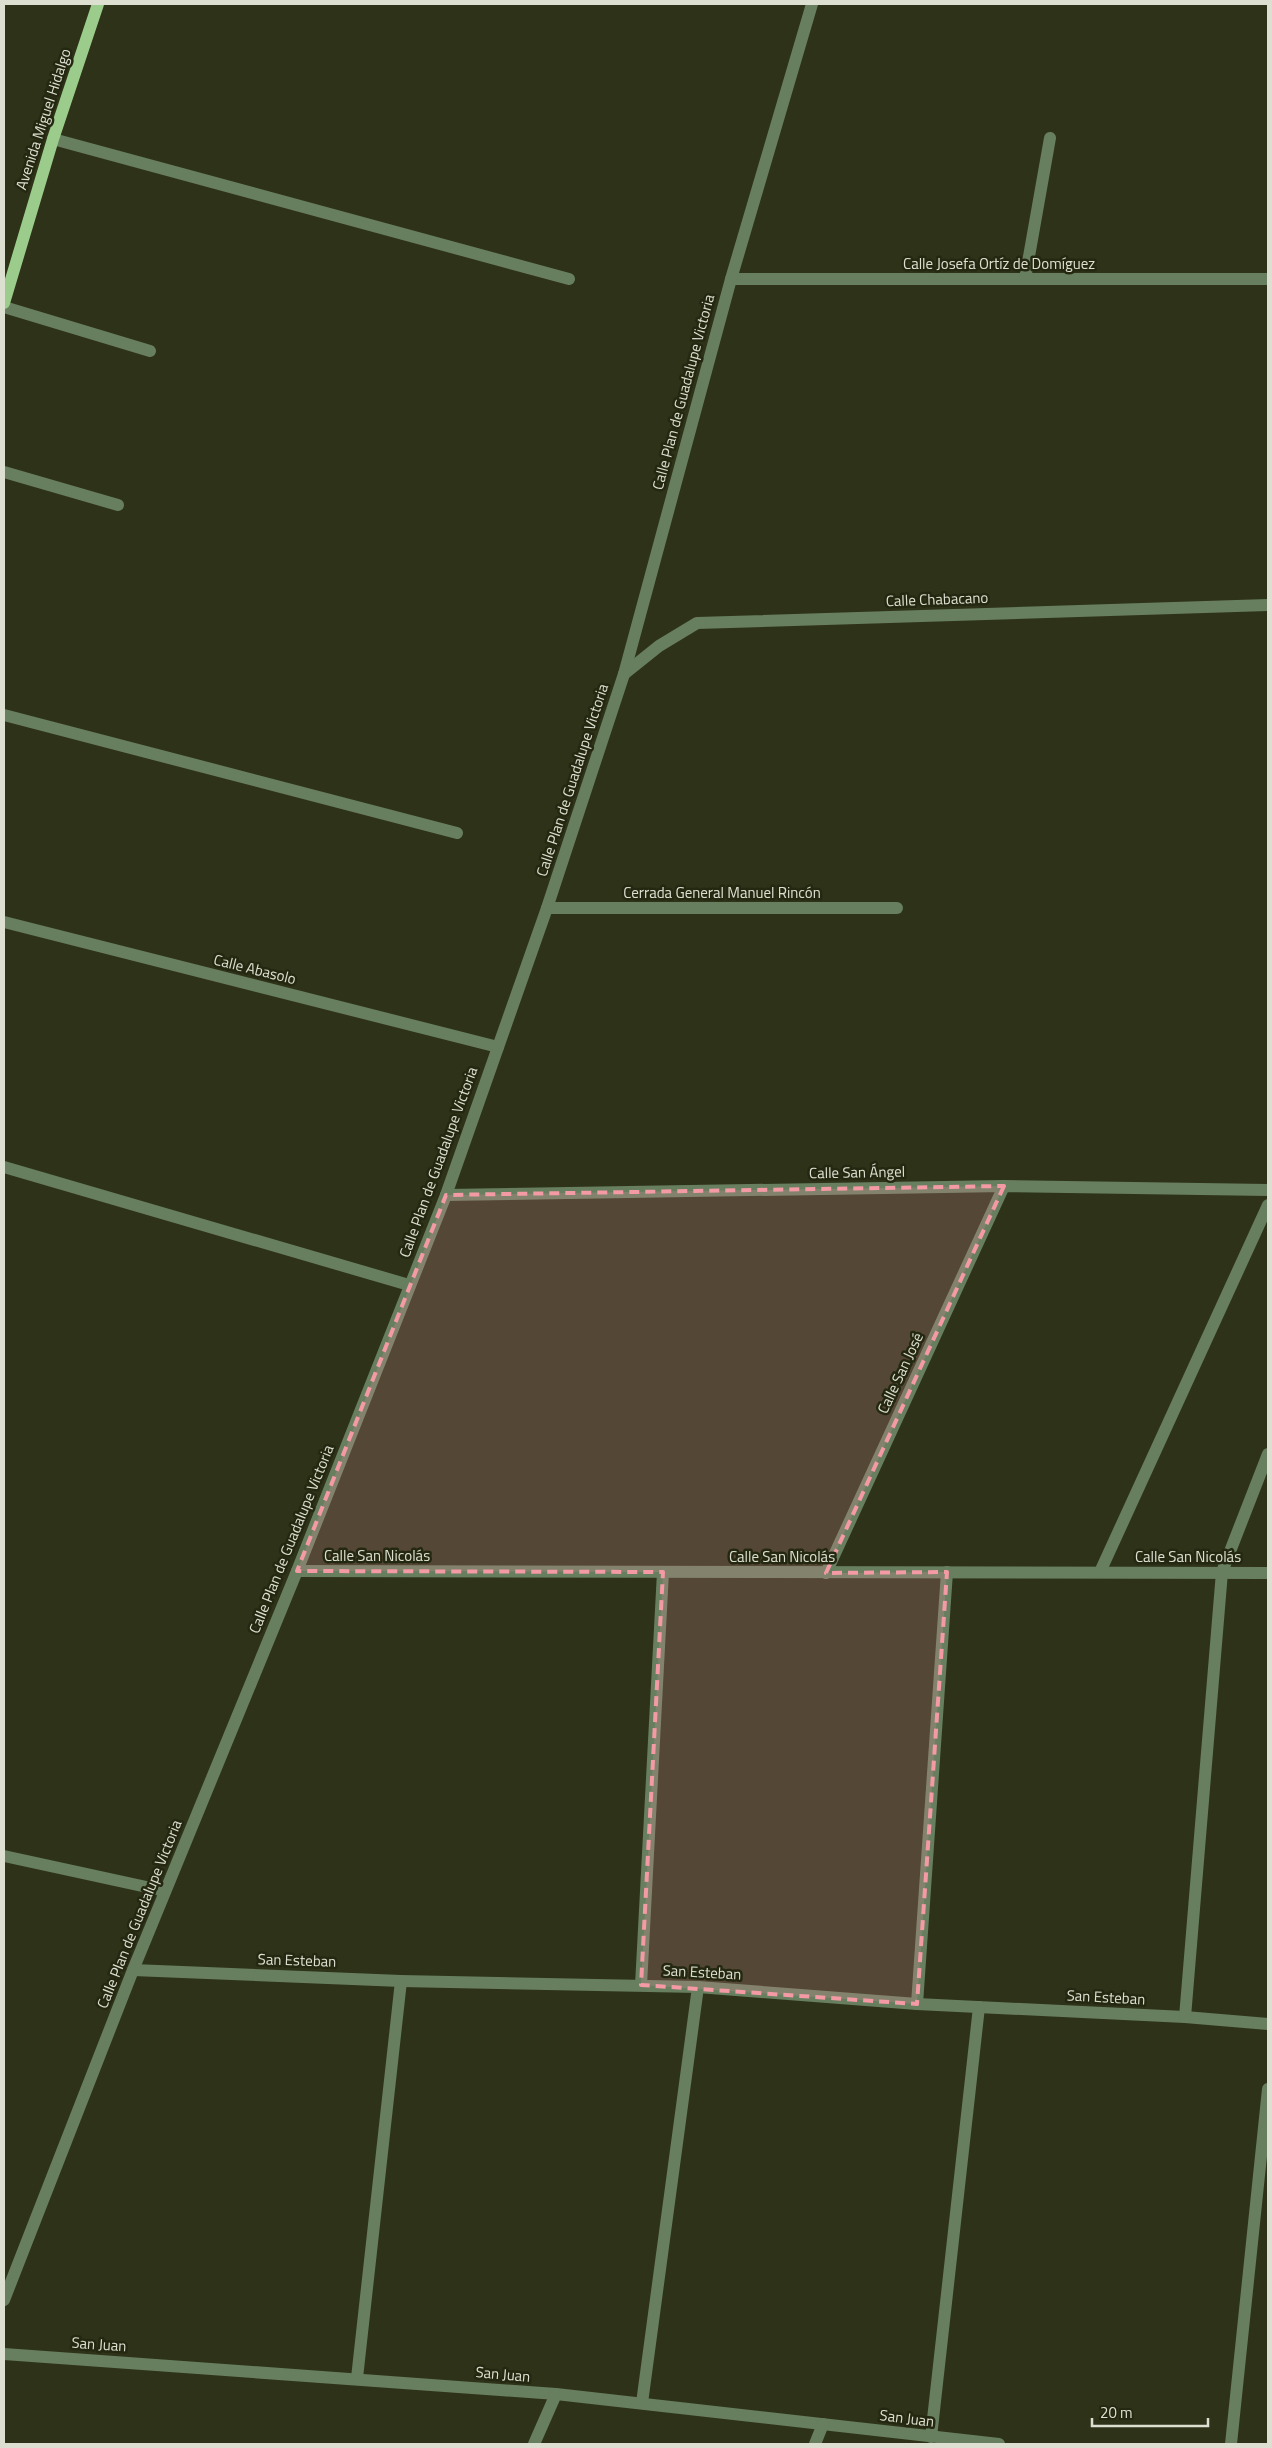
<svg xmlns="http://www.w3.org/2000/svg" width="1272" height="2448" font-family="'Titillium Web',sans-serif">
<rect width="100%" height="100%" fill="#2e3219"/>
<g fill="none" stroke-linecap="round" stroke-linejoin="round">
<g stroke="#677e5f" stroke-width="12">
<polyline points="53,139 569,279"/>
<polyline points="731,279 1268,279"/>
<polyline points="1025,279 1050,138"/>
<polyline points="4,307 150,351"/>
<polyline points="4,472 118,505"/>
<polyline points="624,674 659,646 697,623 1268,605"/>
<polyline points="4,715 457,833"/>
<polyline points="547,908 897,908"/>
<polyline points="4,922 498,1047"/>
<polyline points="4,1167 409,1285"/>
<polyline points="446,1195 1004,1186 1268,1190"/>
<polyline points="297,1571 1268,1573"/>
<polyline points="1100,1572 1268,1205"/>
<polyline points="826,1573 1004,1186"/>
<polyline points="4,1856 165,1891"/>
<polyline points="133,1970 401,1981 698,1987 917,2004 1185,2017 1268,2024"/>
<polyline points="641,1985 663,1572"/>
<polyline points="917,2004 947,1572"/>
<polyline points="1185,2017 1222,1572 1268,1454"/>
<polyline points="4,2300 133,1970 297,1571 446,1195 547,908 624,674 731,279 812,4"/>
<polyline points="4,2354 556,2394 999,2444"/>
<polyline points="357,2378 401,1981"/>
<polyline points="642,2403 698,1987"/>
<polyline points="931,2437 979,2007"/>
<polyline points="534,2444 556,2394"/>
<polyline points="815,2444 823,2424"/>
<polyline points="1231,2444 1268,2089"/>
</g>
<polyline stroke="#9bcc8c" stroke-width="12" points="4,303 53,139 98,4"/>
</g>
<path fill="#f49aa5" fill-opacity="0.2" stroke="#f49aa5" stroke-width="4" stroke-dasharray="10 6" stroke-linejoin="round" d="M1004,1186l-178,387 121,-1 -30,432 -276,-19 22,-413 -366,-1 149,-376z"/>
<g text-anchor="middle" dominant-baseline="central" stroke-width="5" stroke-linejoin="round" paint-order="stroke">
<g font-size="15" fill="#dde0d1" stroke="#242810">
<text transform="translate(43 119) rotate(-72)">Avenida Miguel Hidalgo</text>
<text x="999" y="263">Calle Josefa Ortíz de Domíguez</text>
<text transform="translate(683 392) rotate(-75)">Calle Plan de Guadalupe Victoria</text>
<text transform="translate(937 599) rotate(-2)">Calle Chabacano</text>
<text transform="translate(572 780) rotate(-72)">Calle Plan de Guadalupe Victoria</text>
<text x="722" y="892">Cerrada General Manuel Rincón</text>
<text transform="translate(255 969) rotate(14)">Calle Abasolo</text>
<text transform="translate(438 1162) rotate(-70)">Calle Plan de Guadalupe Victoria</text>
<text transform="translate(857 1172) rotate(-1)">Calle San Ángel</text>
<text transform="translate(900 1373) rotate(-65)">Calle San José</text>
<text transform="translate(291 1539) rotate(-68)">Calle Plan de Guadalupe Victoria</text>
<text x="377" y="1555">Calle San Nicolás</text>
<text x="782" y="1556">Calle San Nicolás</text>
<text x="1188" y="1556">Calle San Nicolás</text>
<text transform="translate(139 1914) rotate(-68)">Calle Plan de Guadalupe Victoria</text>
<text transform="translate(297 1960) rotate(2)">San Esteban</text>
<text transform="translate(702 1972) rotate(3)">San Esteban</text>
<text transform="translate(1106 1997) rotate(3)">San Esteban</text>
<text transform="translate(99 2344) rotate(4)">San Juan</text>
<text transform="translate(503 2374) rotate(5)">San Juan</text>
<text transform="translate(907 2418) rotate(7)">San Juan</text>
</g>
</g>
<rect width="1272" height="2448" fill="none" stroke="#dde0d1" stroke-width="10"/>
<path d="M1092 2418v8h116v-8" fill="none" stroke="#dde0d1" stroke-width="2.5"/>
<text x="1100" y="2418" font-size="15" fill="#dde0d1" stroke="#242810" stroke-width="4" paint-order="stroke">20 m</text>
</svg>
